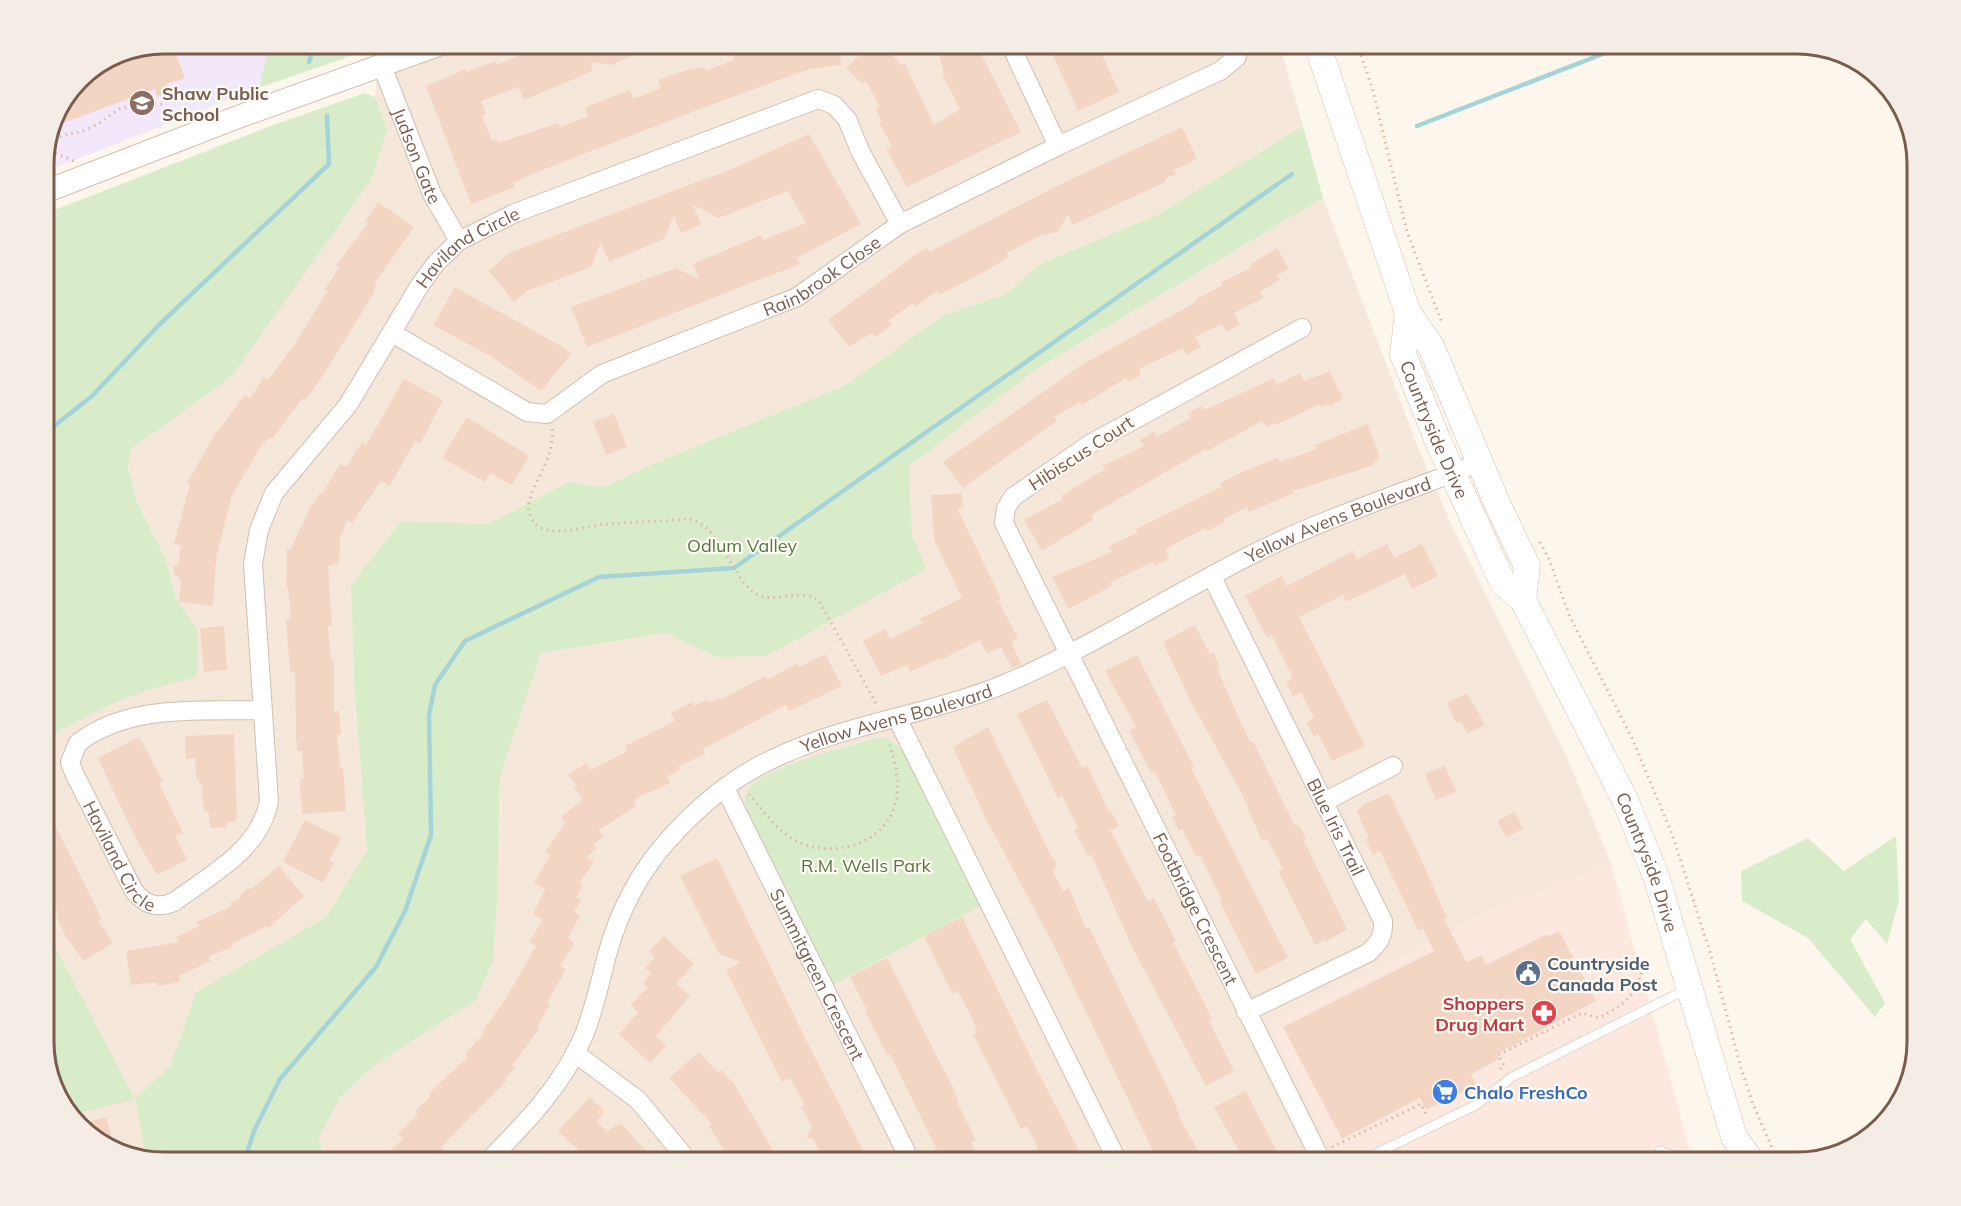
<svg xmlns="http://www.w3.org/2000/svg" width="1961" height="1206" font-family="Mulish,sans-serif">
<rect width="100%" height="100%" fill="#fdf6ec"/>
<g fill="#f5e8da">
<polygon points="379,44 1279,44 1303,126 1157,215 1038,265 1006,294 942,316 846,385 658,462 604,487 569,482 488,524 401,521 351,585 354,681 367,849 326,917 196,992 170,1066 135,1099 146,1158 103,1146 72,1115 134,1099 44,929 44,718 197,629 176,599 166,560 127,481 131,448 231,377 387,130 375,97"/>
<polygon points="1323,198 1417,445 1452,526 1568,760 1611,863 1510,903 1274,1020 1273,1030 1339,1162 324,1162 319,1137 340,1098 376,1064 475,1001 493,962 497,904 500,776 541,653 668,633 716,657 927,569 912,536 909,466 1038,368"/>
</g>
<polygon fill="#fde8e0" points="1611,863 1693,1162 1339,1162 1273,1030 1274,1020 1510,903"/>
<polygon fill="#f3e8fa" points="164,44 269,44 259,88 44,172 44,156 53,117 79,78 118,53"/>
<g fill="#d8ecc9">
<polygon points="269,44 379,44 379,46 259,88"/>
<path d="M365,93l10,4 12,33 -16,50 -140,197 -100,72 -3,20 8,31 30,60 10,39 21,30v48c-63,14 -98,31 -153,63v-526l232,-90z"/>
<path d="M1303,126l20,72 -285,170 -129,98 3,70 15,33 -161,87 -50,1 -49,-24 -126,20 -41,123 -3,128 -4,58 -18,39 -99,63 -36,34 -21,39 5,25h-160l-18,-4 -11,-59 -63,16c-41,-41 -28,-134 -28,-189l91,173 35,-33 26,-74 130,-75 41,-67 -13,-169 -3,-96 50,-64 87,3 81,-42 35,5 54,-25 188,-77 96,-69 64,-22 32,-29 119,-50z"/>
<path d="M881,737l7,1 14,12 78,156 -147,79 -85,-171c-3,-7 -5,-15 -1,-23 13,-24 107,-46 134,-54z"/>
<polygon points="1896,836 1899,901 1887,944 1866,919 1850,939 1885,1003 1875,1017 1808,938 1742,901 1741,871 1808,838 1844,871"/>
</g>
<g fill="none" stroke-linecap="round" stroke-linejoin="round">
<g stroke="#a5d3da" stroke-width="4.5">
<polyline points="309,62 315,44"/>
<polyline points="1417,126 1618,48 1621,44"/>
<polyline points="44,434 92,396 160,324 329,164 327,116"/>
<polyline points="244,1162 254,1131 280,1079 376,967 405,911 431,835 429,715 435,685 465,641 599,577 734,568 1292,174"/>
</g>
</g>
<g fill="#f3d5c3">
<polygon points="164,44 172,44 185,78 167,84 169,92 157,97 155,89 50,128 53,117 79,78 118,53"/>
<polygon points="548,44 656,44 612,65 590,62 593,71 524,100 519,87 481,101 486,114 482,116 492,141 496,139 498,143 558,123 560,127 588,116 585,108 609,98 630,90 633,99 661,88 658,80 690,69 704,67 706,71 734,60 732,54 763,44 839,44 841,65 809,69 700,109 537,172 513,183 515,187 471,204 426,86 466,69 467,72 495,61 497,65"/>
<polygon points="871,44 880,44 902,65 905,64 934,125 960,109 942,74 944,73 936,44 976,44 1021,132 907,187 886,149 892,146 879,123 882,122 876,110 880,107 866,81 862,84 846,68"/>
<polygon points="1048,44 1097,44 1119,92 1078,111"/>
<polygon points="1182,127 1197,159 1174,170 1176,174 1166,178 1165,182 1073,225 1068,215 1057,232 1039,236 1007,253 1009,257 986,271 939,295 937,291 916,307 913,303 888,321 892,325 875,337 872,333 849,347 828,320 918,253 927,248 929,252 1057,186"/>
<polygon points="809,134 861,224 797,258 800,264 587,347 571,307 676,268 699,279 693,264 761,235 763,240 806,223 788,191 718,218 693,205 701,225 681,233 674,215 664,239 609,262 601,242 591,267 527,291 514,302 489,271 509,253 734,168"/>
<polygon points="378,202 414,227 376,282 373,294 326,371 305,401 302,399 272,439 269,437 260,448 232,495 216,559 213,606 179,602 181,581 174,573 174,566 178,565 181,546 174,544 190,484 187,483 214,436 245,395 250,398 264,377 268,380 293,347 328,290 325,289 339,268 336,265 368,224 365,222"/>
<polygon points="1277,248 1289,268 1277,276 1279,280 1260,292 1263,298 1234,313 1240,324 1226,332 1222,324 1195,337 1201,347 1186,355 1183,348 1139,369 1141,375 1128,382 1126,378 1082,405 1080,402 1054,417 1057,421 963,488 943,462 1083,364 1196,302 1195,300 1223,285 1222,282 1252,267 1251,264"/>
<polygon points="455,287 561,346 571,354 541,391 492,357 433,325"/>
<polygon points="1330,371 1343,399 1330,406 1329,404 1321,407 1320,404 1276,425 1275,423 1267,427 1262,421 1207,451 1206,449 1091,515 1093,520 1042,551 1024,520 1063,499 1061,496 1105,469 1103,466 1144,446 1140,440 1154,431 1157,437 1190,418 1188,413 1202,406 1204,410 1274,378 1277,385 1300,373 1304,381"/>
<polygon points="404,379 443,400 420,444 415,441 390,486 381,481 352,523 347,520 340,539 339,563 328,566 332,626 328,626 331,660 334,659 334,711 339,711 341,734 337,735 340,767 343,767 346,811 302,814 300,779 304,779 302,751 297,751 296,737 295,672 290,672 286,619 291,619 288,587 286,588 287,549 291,549 308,511 320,493 322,494 340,464 346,467 362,442 366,445"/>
<polygon points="614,414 627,447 606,455 593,422"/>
<polygon points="467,417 529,456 512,485 490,473 485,482 442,458"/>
<polygon points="1368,424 1380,459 1373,462 1374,465 1293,491 1294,493 1249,512 1247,507 1224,519 1225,522 1208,531 1206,528 1176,543 1165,550 1169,559 1155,566 1153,562 1110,583 1112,586 1069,609 1065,602 1052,577 1112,552 1109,546 1138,532 1136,529 1221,487 1220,483 1246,470 1278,458 1280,462 1317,449 1315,445"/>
<polygon points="962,493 963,508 957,508 1001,599 998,600 1018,638 1011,642 1021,664 1012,668 1001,647 987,654 980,640 941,660 940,658 910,672 907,665 881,676 863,641 885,629 890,639 922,623 920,619 962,598 934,540 931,495"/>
<polygon points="1387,544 1394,558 1422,544 1438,576 1412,589 1405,574 1346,602 1343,595 1299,617 1365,746 1332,761 1318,734 1314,736 1306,722 1314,718 1301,692 1293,696 1286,682 1293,678 1272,636 1267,638 1245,596 1281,576 1287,586 1353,551 1357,559"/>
<polygon points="1195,625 1210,654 1213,652 1220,667 1217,669 1250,742 1253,741 1295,826 1299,825 1306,839 1304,841 1347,929 1326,942 1325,940 1315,945 1278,871 1283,869 1267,838 1262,841 1241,792 1189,698 1163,642"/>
<polygon points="224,626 227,670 204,672 200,628"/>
<polygon points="825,654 842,686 789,711 786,705 703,749 705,754 678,767 680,770 667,777 670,783 638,797 634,801 636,806 599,830 604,836 593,845 597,848 586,857 594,862 579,883 583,886 576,897 581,900 574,912 580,916 568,937 574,944 560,966 566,970 547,1002 550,1004 537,1028 539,1029 512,1066 515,1068 505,1078 507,1080 441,1147 445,1151 433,1162 377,1162 403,1139 398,1134 418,1114 415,1111 431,1096 429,1093 468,1057 465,1054 483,1035 481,1034 506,998 536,946 529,942 543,920 533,914 545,889 534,882 550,856 545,852 565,822 561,817 583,799 574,787 577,785 568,775 586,763 591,770 627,751 625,746 675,721 671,713 692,702 694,706 705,700 710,702 719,698 720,700 765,676 767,680 797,664 799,667"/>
<polygon points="1137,655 1194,767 1191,768 1288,958 1256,974 1220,902 1222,900 1200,855 1196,857 1182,829 1179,831 1172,817 1176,815 1155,772 1151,773 1129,730 1136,727 1105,671"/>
<polygon points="1467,693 1485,725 1467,734 1461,721 1456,723 1447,703"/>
<polygon points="1047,700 1082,768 1087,765 1109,812 1111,811 1119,826 1110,830 1148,901 1154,898 1176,941 1173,942 1212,1019 1209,1021 1234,1071 1206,1086 1131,945 1091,854 1088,856 1074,830 1078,828 1062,796 1058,798 1017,714"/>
<polygon points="988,727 1051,856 1057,863 1053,872 1063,891 1069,888 1086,929 1089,927 1175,1103 1180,1119 1205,1162 1163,1162 1158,1154 1155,1155 1053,944 985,817 953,747"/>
<polygon points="234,734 237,816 236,821 227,822 227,827 211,828 208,812 205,812 203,805 202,784 199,784 199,779 196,779 195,758 186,759 185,736"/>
<polygon points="139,737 163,781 159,783 183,833 175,836 187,860 157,875 138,843 98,758"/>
<polygon points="1445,766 1456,792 1436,800 1425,774"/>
<polygon points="1389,793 1416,848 1447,918 1444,919 1466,962 1482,955 1486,965 1545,935 1549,936 1559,931 1596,1001 1497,1054 1499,1059 1471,1074 1476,1085 1426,1110 1420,1098 1342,1139 1283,1027 1434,951 1423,929 1418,930 1380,851 1373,855 1366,840 1369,838 1357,812 1363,805"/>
<polygon points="44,803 102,919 98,920 113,943 84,961 66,937 56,916 59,915 44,884"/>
<polygon points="1515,812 1523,829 1506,837 1497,821"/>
<polygon points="305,820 341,838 329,861 334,863 323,883 283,862"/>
<polygon points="717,858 807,1042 869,1162 825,1162 813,1139 806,1138 812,1127 801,1107 805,1105 790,1078 782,1082 726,970 741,962 719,954 680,876"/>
<polygon points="279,866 304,896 268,928 267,926 231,944 232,947 209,957 211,961 179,976 180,982 158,986 157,982 131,985 126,951 179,942 176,937 199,926 197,922 231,906 230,903 239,899 241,894 248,888 250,890"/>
<polygon points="962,917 1038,1072 1085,1162 1038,1162 1032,1151 1038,1148 1027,1126 1021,1129 973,1034 977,1032 974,1022 958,991 953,994 944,977 924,936"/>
<polygon points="664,936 694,964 676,984 690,996 656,1036 666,1046 650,1063 619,1034 638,1013 631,1005 647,988 643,983 651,973 645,968 655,958 650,951"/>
<polygon points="887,958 955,1092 959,1106 976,1140 971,1142 981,1162 950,1162 947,1155 941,1158 890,1054 888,1055 881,1043 865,1011 867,1010 850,977"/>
<polygon points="699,1052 718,1073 721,1070 734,1084 780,1162 726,1162 719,1152 723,1149 709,1126 712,1124 669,1078"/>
<polygon points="1246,1091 1276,1150 1280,1162 1245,1162 1214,1107"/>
<polygon points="590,1097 605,1112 596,1121 607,1132 616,1124 618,1126 621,1123 656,1162 592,1162 558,1131"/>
<polygon points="106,1117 115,1149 103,1146 81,1124"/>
</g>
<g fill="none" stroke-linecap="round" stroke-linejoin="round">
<g stroke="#d1beb0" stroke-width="10">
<g id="service">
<polyline points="1660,1151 1671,1155 1675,1162"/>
<polyline points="1368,1162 1373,1155 1476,1105 1512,1077 1687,989"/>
</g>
</g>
<g stroke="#d1beb0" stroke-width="20">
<g id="minor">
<polyline points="1010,44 1058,146"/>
<path id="s1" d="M382,66l50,128 27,47"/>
<path id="s2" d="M1302,328l-212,116 -77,53 -7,11 -2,15 318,639"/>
<path id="s3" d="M392,333l135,79 20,2 55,-40 195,-77 103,-73 158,-78 162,-75 17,-14 2,-13"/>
<path id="s4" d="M1212,577l171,344c1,15 -4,22 -15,32l-122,59"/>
<path id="s5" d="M262,710c-61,2 -132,-7 -184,33l-8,19 4,11 60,118c11,14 23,18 40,11 37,-28 86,-52 95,-101l-16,-237 6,-34 15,-37 74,-88 72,-120 16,-22 23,-22 56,-28 303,-114 16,6 13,14 14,34 39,71"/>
<polyline points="897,718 1118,1162"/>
<path id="s6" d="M725,788l186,374"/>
<polyline points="1324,802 1393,766"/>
<polyline points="575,1053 638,1100 689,1162"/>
<path id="s7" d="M487,1162c37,-37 76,-77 97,-127 10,-25 16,-53 23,-80 12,-44 32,-83 63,-117 30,-33 66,-63 107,-81 69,-33 149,-42 220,-70 89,-36 170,-90 256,-133 73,-37 151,-61 226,-91"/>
</g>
</g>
<g stroke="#d1beb0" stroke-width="24">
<polyline id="tertiary" points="44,192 238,117 441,44"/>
</g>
<g stroke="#d6c0b0" stroke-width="27">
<g id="secondary">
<polyline points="1317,44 1408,313 1431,346 1496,501 1527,566 1523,600"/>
<path id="s8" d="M1408,313l-5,41 35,87 65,142 20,17 102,200 31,76 78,261 18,25"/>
</g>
</g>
<g stroke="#d9b8a5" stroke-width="3" stroke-dasharray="1.5 4.5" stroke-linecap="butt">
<polyline points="1357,44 1372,87 1407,232 1442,323"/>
<path d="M49,142c17,-10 24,-7 39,-13 12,-5 21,-14 32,-20 13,-5 28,-5 42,-5"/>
<polyline points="50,151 74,161"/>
<polyline points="44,156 51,148 48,140"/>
<path d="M552,429c3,28 -16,47 -23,73 -3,12 6,26 18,28 19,4 40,-4 59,-6 28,-2 56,-3 83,-5 33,8 39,52 63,72 20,17 43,-6 67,10l58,104"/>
<polyline points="1540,542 1549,559 1570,617 1632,738 1672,834 1710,952 1741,1068 1753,1104 1778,1162"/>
<path d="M749,794c13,15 25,33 42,44 39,24 100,7 106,-43 3,-17 -3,-34 -7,-50"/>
<path d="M1500,1069l4,-4 -6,-10 84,-42 17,5c27,-15 34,-19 44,-50"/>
<polyline points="1332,1147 1421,1104 1426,1114 1429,1113"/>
</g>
<use href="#service" stroke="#fff" stroke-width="9"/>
<use href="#minor" stroke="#fff" stroke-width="18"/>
<use href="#tertiary" stroke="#fff" stroke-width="22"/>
<use href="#secondary" stroke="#fff" stroke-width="26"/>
</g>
<defs>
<g id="school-disc" transform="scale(1.35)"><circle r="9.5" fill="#8d6e63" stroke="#fffaf3"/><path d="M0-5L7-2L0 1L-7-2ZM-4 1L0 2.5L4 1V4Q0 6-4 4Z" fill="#fff"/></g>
<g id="civic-disc" transform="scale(1.35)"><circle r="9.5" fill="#5c6f8a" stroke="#fffaf3"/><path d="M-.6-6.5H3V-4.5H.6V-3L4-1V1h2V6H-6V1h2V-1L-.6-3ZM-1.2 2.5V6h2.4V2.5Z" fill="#fff"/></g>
<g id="pharmacy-disc" transform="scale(1.35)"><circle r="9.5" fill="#e0444e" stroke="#fffaf3"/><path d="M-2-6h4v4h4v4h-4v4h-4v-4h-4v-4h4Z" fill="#fff"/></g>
<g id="supermarket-disc" transform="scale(1.35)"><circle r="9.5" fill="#3f7fe0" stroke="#fffaf3"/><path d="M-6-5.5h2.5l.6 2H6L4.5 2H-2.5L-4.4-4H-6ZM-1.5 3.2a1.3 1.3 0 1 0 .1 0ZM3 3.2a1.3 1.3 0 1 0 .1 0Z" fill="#fff"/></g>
</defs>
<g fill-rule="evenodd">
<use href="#school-disc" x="142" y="103"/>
<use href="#civic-disc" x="1528" y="973"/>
<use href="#pharmacy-disc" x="1544" y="1013"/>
<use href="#supermarket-disc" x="1445" y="1092"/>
</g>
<g text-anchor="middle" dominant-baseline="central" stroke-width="4.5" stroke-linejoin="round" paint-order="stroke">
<g font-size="18" font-weight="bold" fill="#785e54" stroke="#fffaf3" text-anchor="start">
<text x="162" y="93">Shaw Public<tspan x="162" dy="21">School</tspan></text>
</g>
<g font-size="18" fill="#7a5c4d" stroke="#fffaf3">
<text stroke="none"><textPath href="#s1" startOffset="96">Judson Gate</textPath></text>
<text stroke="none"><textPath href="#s5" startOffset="1172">Haviland Circle</textPath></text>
<text stroke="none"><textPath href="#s3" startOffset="486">Rainbrook Close</textPath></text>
<text stroke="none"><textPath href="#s8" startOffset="123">Countryside Drive</textPath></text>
<text transform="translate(1081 453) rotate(-33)">Hibiscus Court</text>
<text stroke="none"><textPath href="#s7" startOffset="1125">Yellow Avens Boulevard</textPath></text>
<text stroke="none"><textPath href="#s7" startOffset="639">Yellow Avens Boulevard</textPath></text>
<text stroke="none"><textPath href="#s4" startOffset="279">Blue Iris Trail</textPath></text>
<text stroke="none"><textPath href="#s5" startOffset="318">Haviland Circle</textPath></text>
<text stroke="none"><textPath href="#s8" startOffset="608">Countryside Drive</textPath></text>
<text stroke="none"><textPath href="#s2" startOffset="794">Footbridge Crescent</textPath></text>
<text stroke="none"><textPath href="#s6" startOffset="208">Summitgreen Crescent</textPath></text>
</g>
<g font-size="18" fill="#537a41" stroke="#fffaf3">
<text x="742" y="545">Odlum Valley</text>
<text x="866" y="865">R.M. Wells Park</text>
</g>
<g font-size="18" font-weight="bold" fill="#4e5e75" stroke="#fffaf3" text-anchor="start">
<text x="1547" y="963">Countryside<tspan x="1547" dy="21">Canada Post</tspan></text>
</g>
<g font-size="18" font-weight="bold" fill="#be3a42" stroke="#fffaf3" text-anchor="end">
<text x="1524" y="1003">Shoppers<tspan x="1524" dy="21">Drug Mart</tspan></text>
</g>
<g font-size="18" font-weight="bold" fill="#366cbe" stroke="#fffaf3" text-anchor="start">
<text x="1464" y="1092">Chalo FreshCo</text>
</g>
</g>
<path d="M0 0H1961V1206H0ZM164 54H1797A110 110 0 0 1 1907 164V1042A110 110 0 0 1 1797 1152H164A110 110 0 0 1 54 1042V164A110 110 0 0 1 164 54Z" fill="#f4ede6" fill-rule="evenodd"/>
<path fill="none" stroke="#7a5c4d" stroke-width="3" d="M164 54H1797A110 110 0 0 1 1907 164V1042A110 110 0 0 1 1797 1152H164A110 110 0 0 1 54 1042V164A110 110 0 0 1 164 54Z"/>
</svg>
